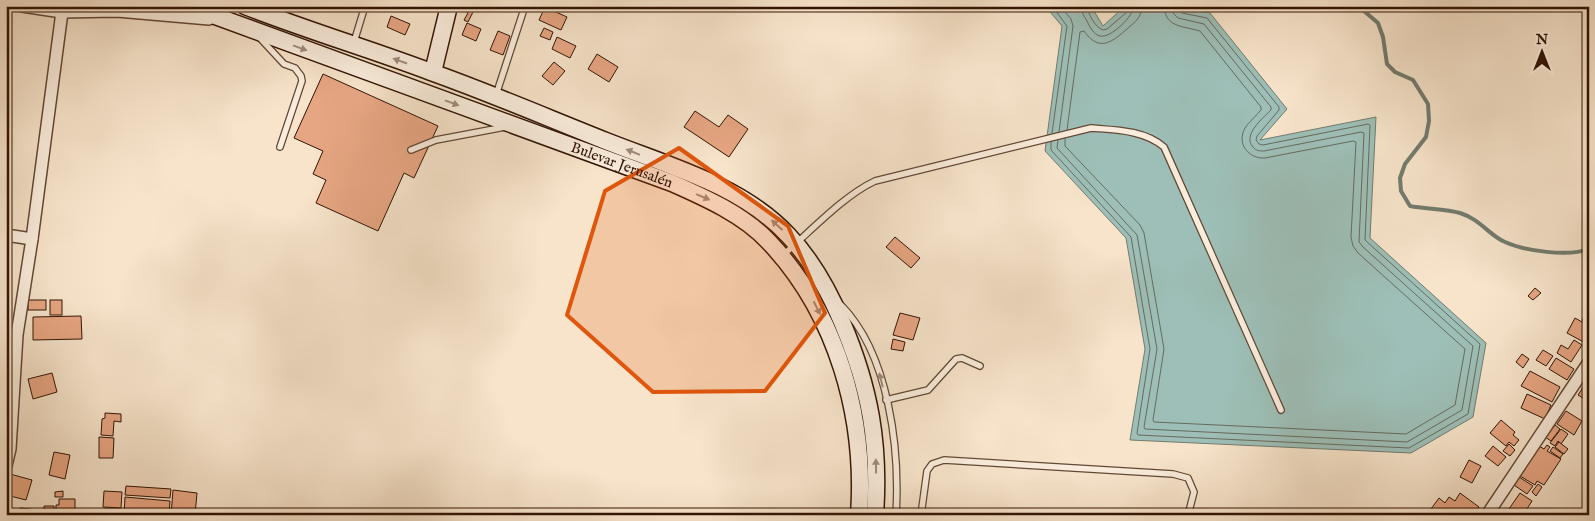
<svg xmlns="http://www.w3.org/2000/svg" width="1595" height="521" font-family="'IM FELL English',serif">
<rect width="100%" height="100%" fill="#f7e4cb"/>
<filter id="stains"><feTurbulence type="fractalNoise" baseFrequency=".004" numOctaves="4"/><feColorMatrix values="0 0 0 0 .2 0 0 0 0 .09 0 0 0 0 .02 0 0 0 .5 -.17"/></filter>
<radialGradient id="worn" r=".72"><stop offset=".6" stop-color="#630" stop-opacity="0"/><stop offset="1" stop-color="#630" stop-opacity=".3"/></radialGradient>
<polygon fill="#9dbfb7" stroke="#727b6f" points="1045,6 1091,6 1103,26 1125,6 1169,6 1210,13 1287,109 1260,140 1376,117 1370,238 1486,343 1473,417 1411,453 1130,440 1145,349 1126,238 1045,151 1062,26"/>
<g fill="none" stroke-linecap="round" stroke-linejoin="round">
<g stroke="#686a5e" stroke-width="1">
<polyline points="1052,6 1067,26 1052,133"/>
<path d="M1081,6c0,6 3,10 6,15 3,6 6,13 13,15 10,3 34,-20 34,-30"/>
<path d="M1087,6c1,8 8,21 16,24l4,-1 20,-17 1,-6"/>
<path d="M1067,130l13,-98 4,-1c15,21 27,12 43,-2 8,-7 15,-12 15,-23"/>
<polyline points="1059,132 1073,26 1071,19 1060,6"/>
<path d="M1065,138v8l75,79 4,8 20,116 -11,71 1,2 252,12 49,-29 10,-56 -107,-96 -5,-7 -2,-9 5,-95 -3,-1 -88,17c-16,1 -29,-14 -20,-30 4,-6 11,-12 16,-18v-3l-61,-76c-16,-5 -35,-3 -36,-25"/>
<path d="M1058,140l-1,8 80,87 20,114 -13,78 1,2 262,13 55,-32 11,-64 -110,-99 -4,-5 5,-109 -3,-1 -97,19c-4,0 -8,0 -11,-4 -11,-12 10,-29 18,-37v-3l-67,-83 -26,-6 -5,-5 -1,-7"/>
<polyline points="1051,142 1051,150 1131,237 1150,349 1137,433 1138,435 1409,448 1468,414 1480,344 1365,240 1370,125 1368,124 1263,145 1259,144 1256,140 1257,136 1279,110 1279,107 1207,18 1182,13 1179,10 1178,6"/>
</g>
<path stroke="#727b6f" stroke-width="4" d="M1363,6l1,5 14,12 5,14 4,27 8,8 18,8 15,24 1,17 -3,16 -21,27 -5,14 1,13 9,15c15,3 36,3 50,7 20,6 30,23 45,29 20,9 63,15 84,7"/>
</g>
<g fill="#e7a683" stroke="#321404">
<polygon points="457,6 476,6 468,22 464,20 468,13"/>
<polygon points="545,7 567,17 561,30 539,20"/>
<polygon points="391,16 410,24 405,35 387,27"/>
<polygon points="467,23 481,29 476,41 462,35"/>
<polygon points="544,28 553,32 550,40 540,36"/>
<polygon points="498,31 510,36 503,55 490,50"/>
<polygon points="557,37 576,46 570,58 552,49"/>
<polygon points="597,54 618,67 609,82 588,69"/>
<polygon points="554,62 565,71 553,85 542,76"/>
<polygon points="323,74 438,126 414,178 404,173 378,231 316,203 326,180 313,174 323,151 294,138"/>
<polygon points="695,111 719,127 728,115 748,129 729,157 684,127"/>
<polygon points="895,237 920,258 911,268 886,247"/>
<polygon points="1535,288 1541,293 1533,300 1528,296"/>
<rect x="28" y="300" width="18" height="10"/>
<rect x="50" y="300" width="12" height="15"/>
<polygon points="1589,309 1589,323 1582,320"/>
<polygon points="900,313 920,318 913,340 893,335"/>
<polygon points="81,316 82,339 33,340 33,317"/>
<polygon points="1575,318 1589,326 1589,345 1567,333"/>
<polygon points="893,339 905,342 903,351 891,349"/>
<polygon points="1574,340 1582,345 1571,362 1557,353 1561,345 1568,349"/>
<polygon points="1543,350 1553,356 1546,366 1536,360"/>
<polygon points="1522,354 1529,359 1523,368 1516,362"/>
<polygon points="1556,358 1574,369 1567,380 1549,369"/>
<polygon points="1530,371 1560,387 1552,402 1521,386"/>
<polygon points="52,373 57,392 33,399 28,379"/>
<polygon points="1589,378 1589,402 1578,395"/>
<polygon points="1527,394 1551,405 1545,419 1521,408"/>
<polygon points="1566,411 1582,421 1574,435 1557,424"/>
<polygon points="105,413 121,414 121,422 114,421 113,436 101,435 102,419 105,418"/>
<polygon points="1501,420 1515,432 1513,435 1519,440 1514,446 1509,442 1506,446 1490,433"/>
<polygon points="1555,425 1560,429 1551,441 1545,437"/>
<polygon points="1561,429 1568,434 1561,444 1558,441 1555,446 1550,443"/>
<polygon points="99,437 114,438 113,458 99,458"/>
<polygon points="1559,442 1568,449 1564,454 1555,447"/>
<polygon points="1509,444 1515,450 1510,456 1503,451"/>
<polygon points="1547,445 1550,447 1547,451 1561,459 1544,485 1537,481 1535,485 1520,476 1539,446 1544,449"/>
<polygon points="1493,446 1506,457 1498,466 1485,456"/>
<polygon points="1553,447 1563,454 1560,458 1550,451"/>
<polygon points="54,452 70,455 65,479 49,475"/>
<polygon points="1469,460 1481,466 1472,483 1460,477"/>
<polygon points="10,474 32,480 26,500 6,495 6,486"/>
<polygon points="1519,477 1533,486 1527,494 1514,485"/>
<polygon points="1538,484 1542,487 1536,496 1532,492"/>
<polygon points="126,486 171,489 170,498 125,495"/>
<polygon points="173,490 197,493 195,515 171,515"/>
<polygon points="63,491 63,497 55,497 55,492"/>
<polygon points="104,491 122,492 121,508 103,507"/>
<polygon points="1460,493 1479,507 1474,514 1467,509 1463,515 1440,515 1431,509 1439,498 1445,503 1449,497 1455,501"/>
<polygon points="1520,493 1532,501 1523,515 1518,515 1509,509"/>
<polygon points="125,497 170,501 169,515 124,515"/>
<polygon points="59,499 75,499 75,515 56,515 56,505 59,505"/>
<polygon points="44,506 54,506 54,515 40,515 44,514"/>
<polygon points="20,508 31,509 31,515 6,515 6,513 19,513"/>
<rect x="104" y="509" width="17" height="6"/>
</g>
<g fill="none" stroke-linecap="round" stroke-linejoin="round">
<g stroke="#634836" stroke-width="8">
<g id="lane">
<polyline points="259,37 284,64 295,68 301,76 302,81 280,147"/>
<polyline points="354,42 365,6"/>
<polyline points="496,95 525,6"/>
<polyline points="411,150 436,140 505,127"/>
<path d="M783,255c27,-23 60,-59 92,-74l216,-53c25,2 53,2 73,19l117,263"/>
<path d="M841,305c48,49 59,144 55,210"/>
<polyline points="886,400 928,390 956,359 962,358 980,366"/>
<polyline points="921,515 927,471 932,464 944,460 1173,474 1188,478 1194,492 1188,515"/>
</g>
</g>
<g stroke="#634836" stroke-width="14">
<g id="street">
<polyline points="22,6 62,12 117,11 209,19"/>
<polyline points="6,235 32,239"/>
<polyline points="6,466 10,449 17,335 32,239 62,12"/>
<polyline points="1487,515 1589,362"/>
</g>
</g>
<g stroke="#321404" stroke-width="19">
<g id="secondary">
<path id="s1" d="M188,6l484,177c34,15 72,32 97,59 68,72 97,175 90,273"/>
<path d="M245,6c61,24 125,43 186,66 59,21 117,46 175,69 63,25 135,44 182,94 24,25 41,56 54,87 28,66 38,122 33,193"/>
<polyline points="433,72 449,6"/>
</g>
</g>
<use href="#lane" stroke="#faeddd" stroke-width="5.5"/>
<use href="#street" stroke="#faeddd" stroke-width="11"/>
<use href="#secondary" stroke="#faeddd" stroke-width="16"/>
</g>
<defs><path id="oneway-solid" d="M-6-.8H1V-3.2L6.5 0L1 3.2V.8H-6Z" transform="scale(1.25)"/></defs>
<g fill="#a08b7b">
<use href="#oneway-solid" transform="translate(300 48) rotate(20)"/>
<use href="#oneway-solid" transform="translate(400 61) rotate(-161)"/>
<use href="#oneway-solid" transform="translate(452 103) rotate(20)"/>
<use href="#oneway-solid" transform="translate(633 152) rotate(-158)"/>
<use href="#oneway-solid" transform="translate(703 197) rotate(23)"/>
<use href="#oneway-solid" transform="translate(777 225) rotate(-138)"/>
<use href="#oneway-solid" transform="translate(817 308) rotate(63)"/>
<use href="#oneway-solid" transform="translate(881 380) rotate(-104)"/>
<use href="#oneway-solid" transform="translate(876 466) rotate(-91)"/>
</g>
<path fill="#df560c" fill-opacity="0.2" stroke="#df560c" stroke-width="4" stroke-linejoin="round" d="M679,148l109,78 37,87 -60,78 -112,1 -86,-77 38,-124z"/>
<g text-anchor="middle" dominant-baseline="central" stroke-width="4" stroke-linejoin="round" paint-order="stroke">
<g font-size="15" fill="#321404" stroke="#faeddd">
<text stroke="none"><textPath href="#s1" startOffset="462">Bulevar Jerusalén</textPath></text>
</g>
</g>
<rect width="1595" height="521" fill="none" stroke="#f7e4cb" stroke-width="25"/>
<rect x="8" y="8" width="1580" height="506" fill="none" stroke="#321404" stroke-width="2.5"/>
<rect x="12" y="12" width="1570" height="496" fill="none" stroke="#321404"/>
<g transform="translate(1542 52)" stroke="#faeddd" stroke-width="4" paint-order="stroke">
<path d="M0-4L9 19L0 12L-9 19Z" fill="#321404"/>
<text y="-8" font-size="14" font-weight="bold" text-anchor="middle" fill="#321404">N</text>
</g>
<rect width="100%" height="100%" filter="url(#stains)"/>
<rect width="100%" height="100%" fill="url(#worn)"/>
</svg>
